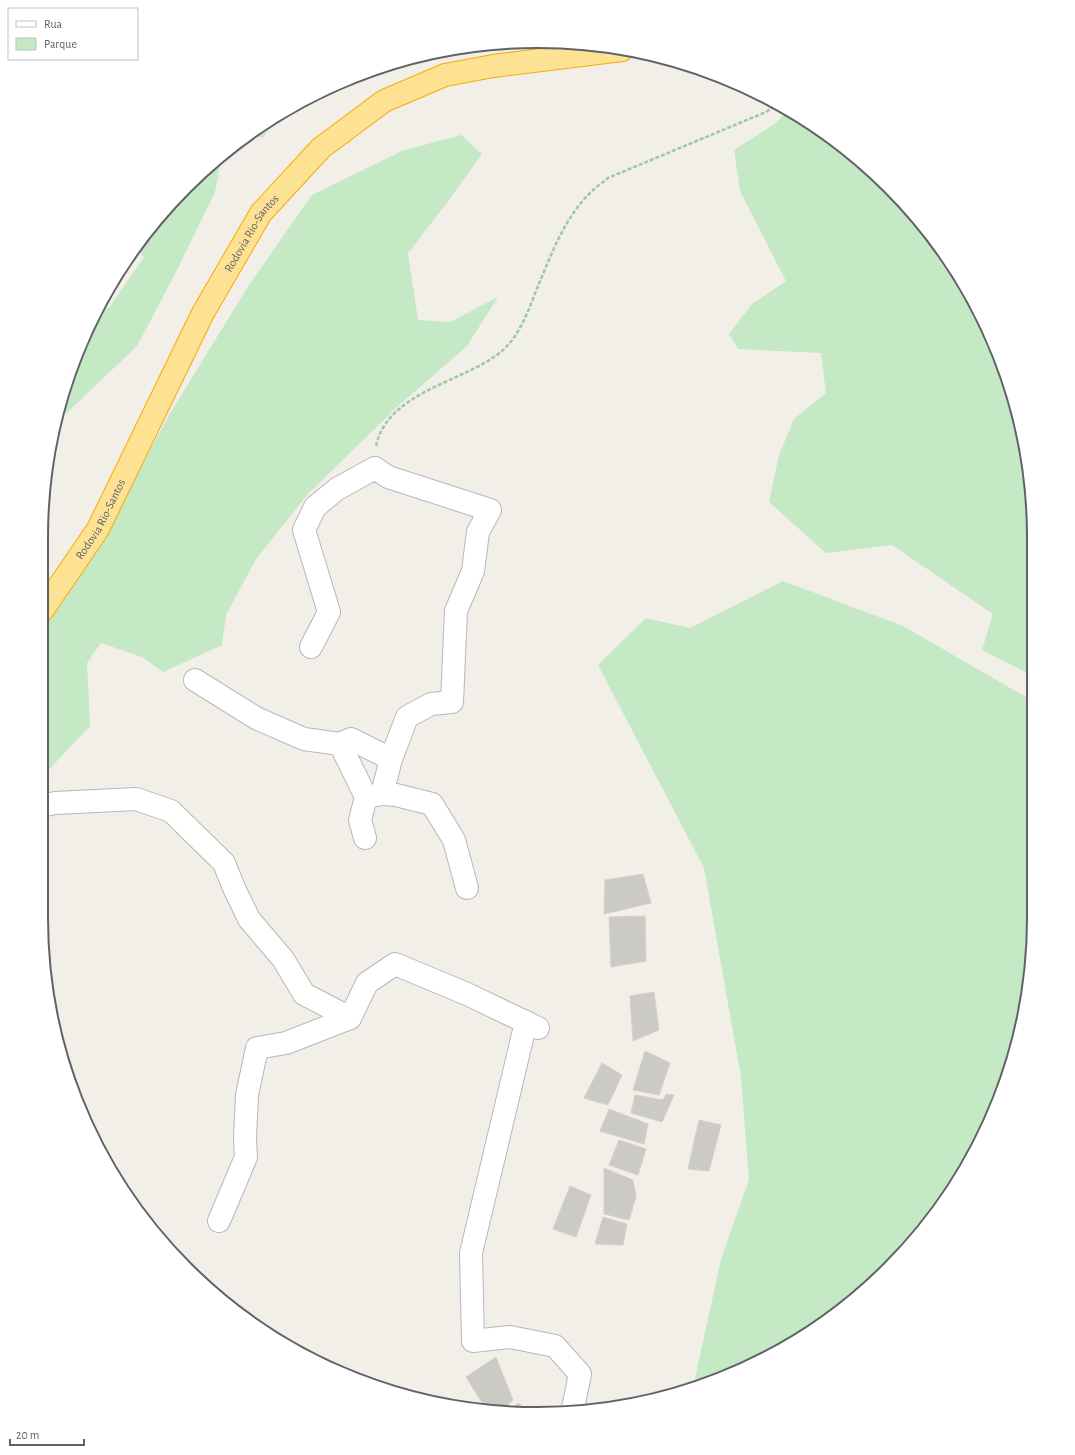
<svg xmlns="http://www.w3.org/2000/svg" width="1075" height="1455" font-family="'Alegreya Sans',sans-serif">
<rect width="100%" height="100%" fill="#f1efe8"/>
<g fill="#c5e8c5">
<polygon points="788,109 865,164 932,235 996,348 1030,472 1031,675 982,650 993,614 892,545 826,553 769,502 779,455 794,419 826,393 821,353 738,349 729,334 752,304 786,281 740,191 734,150 776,123"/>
<polygon points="276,118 263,138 249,135"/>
<polygon points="461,135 482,154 449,200 408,253 418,320 450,322 498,297 467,346 398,406 307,495 256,559 226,615 222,645 163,672 142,657 101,643 87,663 90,726 41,778 42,623 111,522 169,415 249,285 312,195 402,151"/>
<polygon points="222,155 215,192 174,276 137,346 56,423 58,409 79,347 98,311 109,308 144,257 136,248 186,187"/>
<polygon points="783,581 903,626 1031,700 1033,950 1008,1077 968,1166 911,1245 840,1312 757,1363 693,1388 721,1259 749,1180 741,1077 704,868 598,665 646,618 690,628"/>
</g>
<g fill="#cccac5" stroke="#d6d1c6">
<polygon points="643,874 651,903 604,914 605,880"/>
<polygon points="645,916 646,961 611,967 609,917"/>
<polygon points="654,992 659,1030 633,1041 630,996"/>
<polygon points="645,1051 670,1063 659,1095 633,1090"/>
<polygon points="602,1063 622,1075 608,1105 584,1098"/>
<polygon points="666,1094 674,1095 662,1122 631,1113 635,1095 663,1100"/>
<polygon points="609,1109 648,1124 644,1144 600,1131"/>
<polygon points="699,1120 721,1125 709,1171 688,1169"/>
<polygon points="619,1140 646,1149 638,1175 609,1165"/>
<polygon points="604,1168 633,1180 636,1197 629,1220 604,1214"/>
<polygon points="570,1186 591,1195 576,1237 553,1229"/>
<polygon points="603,1217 627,1224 623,1245 595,1244"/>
<polygon points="496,1357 513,1400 503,1409 485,1407 466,1377"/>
<polygon points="518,1403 527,1410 512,1409"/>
<polygon points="580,1404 602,1406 601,1407 578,1411"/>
</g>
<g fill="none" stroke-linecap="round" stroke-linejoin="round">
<g stroke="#b5b8bc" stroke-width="24">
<g id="street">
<polyline points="311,647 329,612 304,530 315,507 337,489 375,468 388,477 490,510 478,532 473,571 456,611 452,702 431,704 407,717 391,759 382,794 366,797 360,820 365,838"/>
<polyline points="195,680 256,718 304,739 340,744 351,739 391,759"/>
<polyline points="340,744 366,797"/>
<polyline points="382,794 396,795 432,804 454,840 467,888"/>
<polyline points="41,806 55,803 136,799 171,811 224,863 234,888 249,919 283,959 304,994 350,1018"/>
<polyline points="526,1022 471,1253 473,1341 510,1337 555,1346 580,1374 572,1413"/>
<polyline points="219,1221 246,1157 245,1138 247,1095 257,1048 286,1043 350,1018 367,983 395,964 467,994 538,1028"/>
</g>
</g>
<g stroke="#f9ab00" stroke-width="24">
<g id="highway">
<path id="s1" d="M42,611l56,-82 105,-216 58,-100 60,-65 63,-47 61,-26 48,-9 129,-16"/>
</g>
</g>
<path stroke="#9cc7a9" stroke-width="2.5" stroke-dasharray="4 2" stroke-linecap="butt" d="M376,446c12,-56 91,-64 127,-96 18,-16 26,-42 35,-64 13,-31 26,-67 51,-92 6,-6 13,-11 19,-16l158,-66 11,-8"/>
<use href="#street" stroke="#fff" stroke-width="22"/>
<use href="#highway" stroke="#fde293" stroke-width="22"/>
</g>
<g text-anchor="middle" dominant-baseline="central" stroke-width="3.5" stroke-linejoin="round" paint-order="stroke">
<g font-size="12" fill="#5f6368" stroke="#fff">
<text stroke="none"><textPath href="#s1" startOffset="433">Rodovia Rio-Santos</textPath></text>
<text stroke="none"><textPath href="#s1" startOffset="109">Rodovia Rio-Santos</textPath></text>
</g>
</g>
<path d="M0 0H1075V1455H0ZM537 48H538A489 489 0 0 1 1027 537V918A489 489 0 0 1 538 1407H537A489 489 0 0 1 48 918V537A489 489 0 0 1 537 48Z" fill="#fff" fill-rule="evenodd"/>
<path fill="none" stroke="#5f6368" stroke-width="2" d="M537 48H538A489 489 0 0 1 1027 537V918A489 489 0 0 1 538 1407H537A489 489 0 0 1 48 918V537A489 489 0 0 1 537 48Z"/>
<rect x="8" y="8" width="130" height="52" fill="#ffffff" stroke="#bfc1c3"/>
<rect x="16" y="21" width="20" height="6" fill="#ffffff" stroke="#bfc1c3"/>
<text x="44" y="28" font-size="12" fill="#5f6368">Rua</text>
<rect x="16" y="38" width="20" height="12" fill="#c5e8c5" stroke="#bfc1c3"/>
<text x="44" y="48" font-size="12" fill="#5f6368">Parque</text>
<path d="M10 1439v6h74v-6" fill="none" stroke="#5f6368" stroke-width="2"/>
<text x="16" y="1439" font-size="12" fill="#5f6368" stroke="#ffffff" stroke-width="3" paint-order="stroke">20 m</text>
</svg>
